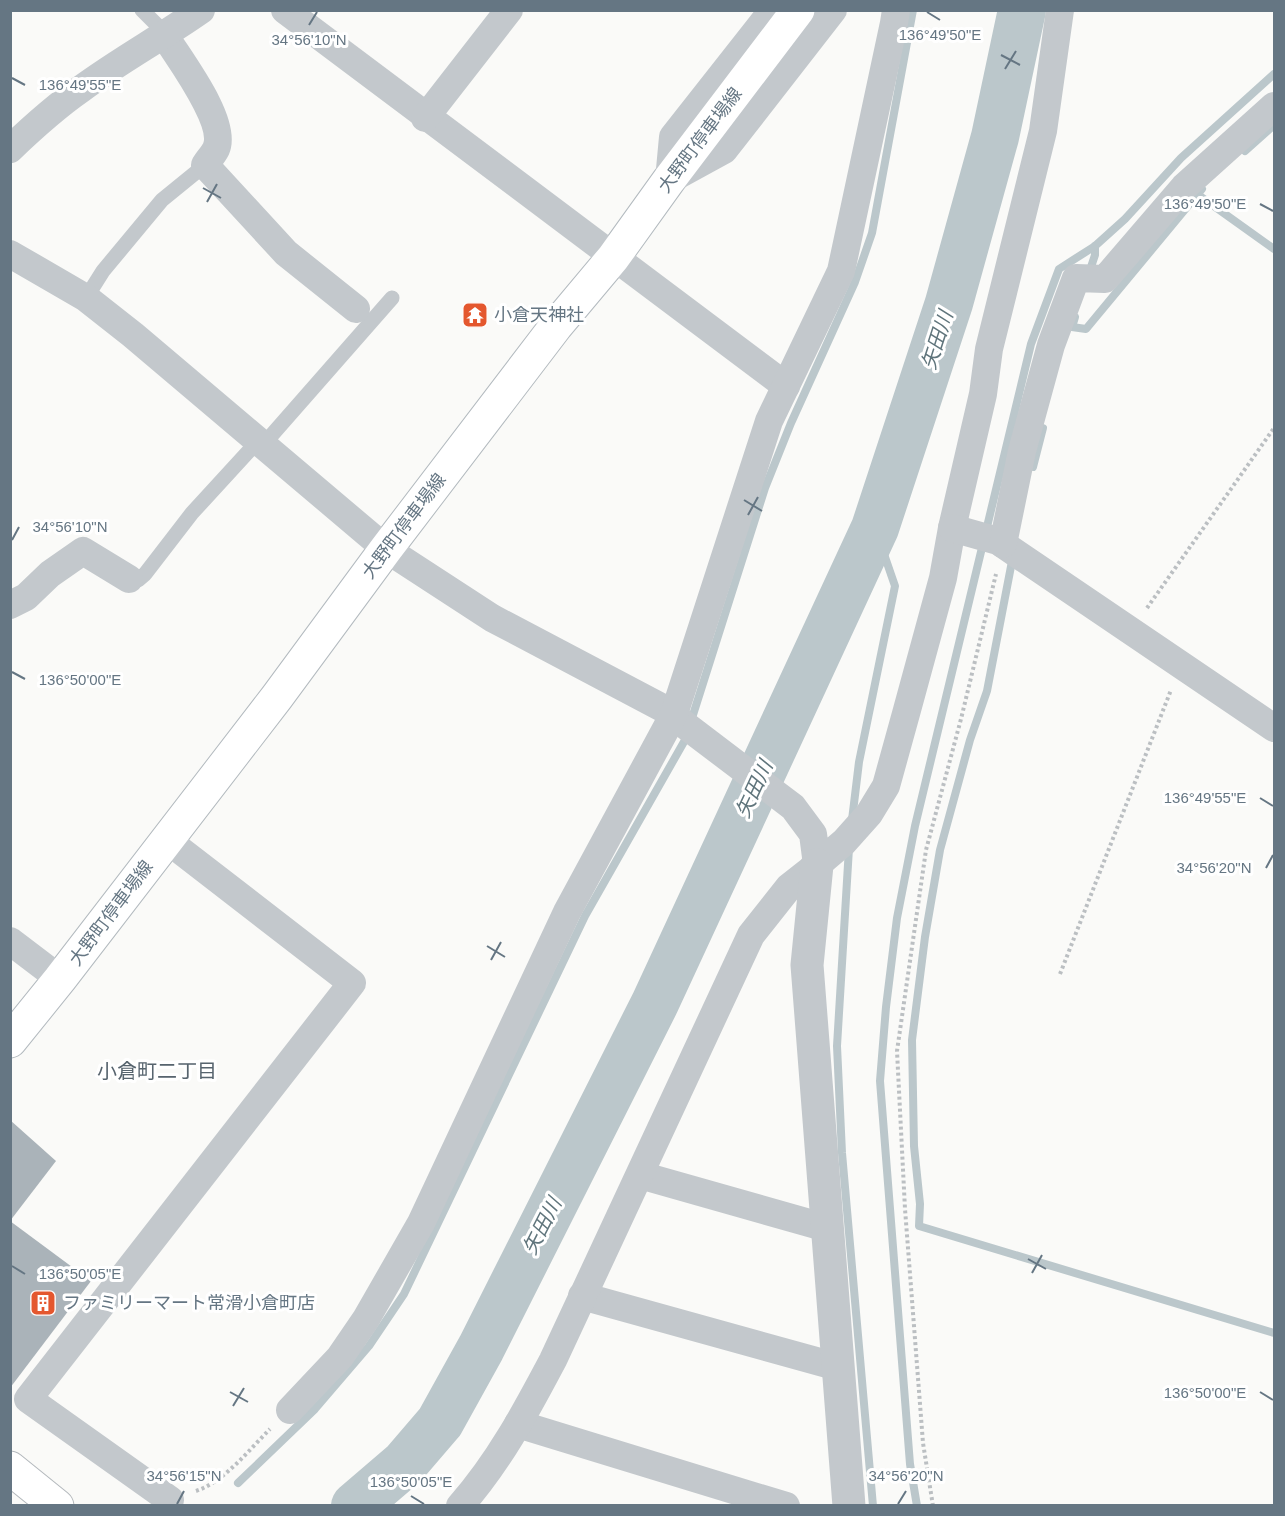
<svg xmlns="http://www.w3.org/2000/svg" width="1285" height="1516" font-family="Arial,'Noto Sans JP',sans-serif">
<rect width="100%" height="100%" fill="#fafaf8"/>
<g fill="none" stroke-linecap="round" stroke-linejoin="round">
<g stroke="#bbc7cb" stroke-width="8">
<polyline points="1245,151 1274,125"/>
<polyline points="1197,194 1274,249"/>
<polyline points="1089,273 1095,255 1095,246"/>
<polyline points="1075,317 1072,327 1086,329 1202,189"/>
<polyline points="1033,467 1043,428"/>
<polyline points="1013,556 987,691 970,740 940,850 925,937 912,1040 914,1146 920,1204 919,1226 1274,1333"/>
<polyline points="852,820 859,762 895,586 875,528"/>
<polyline points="849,848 837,1046 842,1153 873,1506"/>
<polyline points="238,1483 315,1409 369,1346 404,1294 585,916 685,740 765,488 791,423 855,282 872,233 913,10"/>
<polyline points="917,1506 910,1464 880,1081 886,1007 897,918 915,826 1031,344 1059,269 1095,246 1125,219 1181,158 1274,74"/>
</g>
<polyline stroke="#bbc7cb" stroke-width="48" points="355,1506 404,1464 440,1422 481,1348 655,1003 875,528 949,303 995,137 1022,10"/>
</g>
<g fill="#aab3b9">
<polygon points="10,1120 56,1161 10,1221"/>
<polygon points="10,1221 91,1281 10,1388"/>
</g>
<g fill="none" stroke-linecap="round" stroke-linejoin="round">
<g stroke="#b3babf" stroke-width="35">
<polyline id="secondary" points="10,1041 60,979 277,697 386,549 556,326 613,258 669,180 798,10"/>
</g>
<g stroke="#b4b9bd" stroke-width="35">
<polyline id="trunk" points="10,1468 57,1506"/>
</g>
<g stroke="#bbbfc2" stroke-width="4" stroke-dasharray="3 3" stroke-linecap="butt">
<polyline points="1147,608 1274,428"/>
<polyline points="1060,974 1171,690"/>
<path d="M196,1491c29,-10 52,-40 74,-62"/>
<polyline points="933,1506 923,1443 905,1209 897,1051 926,850 961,719 996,574"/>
</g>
<g stroke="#c3c8cc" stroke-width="15">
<polyline points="142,10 159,27 165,36"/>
<polyline points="86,298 103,271 162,200 205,165"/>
<polyline points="263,445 392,298"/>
<polyline points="129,579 138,580 145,574 192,513 258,441"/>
</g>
<g stroke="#c3c8cc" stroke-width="28">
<polyline points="285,10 786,386"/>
<path d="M165,36c14,23 63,86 51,113 -3,6 -8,11 -11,16l81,88 70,56"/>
<polyline points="425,118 509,10"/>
<path d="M10,149c22,-21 45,-42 71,-60 38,-28 80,-51 120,-79"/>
<polyline points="671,179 724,150 833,10"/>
<polyline points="669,180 673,137 773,10"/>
<polyline points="10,254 86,298 133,335 386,549 492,618 674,714 681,722 793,807 813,834 817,865 844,842 869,814 886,786 907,710 943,578 952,528 983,394 989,349 1043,131 1060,10"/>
<polyline points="952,528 998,541 1274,728"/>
<polyline points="1003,544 1022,451 1051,345 1076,278 1105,279 1184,187 1274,106"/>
<polyline points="10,605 26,597 50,574 83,551 129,579"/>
<polyline points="167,840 352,983 28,1399 170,1500"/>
<polyline points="10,941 60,979"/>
<polyline points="640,1175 827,1228"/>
<polyline points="582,1296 838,1367"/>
<polyline points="290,1410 340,1357 366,1319 421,1223 567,912 674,714 769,421 841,271 894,23 896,10"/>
<polyline points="518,1424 786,1506"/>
<path d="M460,1506c39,-44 66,-95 93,-146l198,-425 38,-48 28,-22"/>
</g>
<polyline stroke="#c3c8cc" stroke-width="33" points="817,865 807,965 849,1506"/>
<use href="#secondary" stroke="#fff" stroke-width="33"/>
<use href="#trunk" stroke="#fff" stroke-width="33"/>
</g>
<path fill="none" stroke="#657683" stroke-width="2" d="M927,12l13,8M309,25l8,-13M1001,55l19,10M1005,69l11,-18M12,78l13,7M203,188l18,10M207,202l10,-18M1260,204l13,7M744,500l18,11M748,515l10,-18M12,540l7,-13M12,672l13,7M1260,798l13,8M1266,868l7,-13M487,946l18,11M491,960l10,-18M1028,1259l18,10M12,1266l13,8M1032,1273l10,-18M230,1392l18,10M1260,1392l13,8M233,1406l11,-18M411,1496l13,8M177,1504l7,-13M898,1504l8,-13"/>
<defs>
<g id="temple-square" transform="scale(1.35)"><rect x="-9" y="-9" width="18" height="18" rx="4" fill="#e4572e" stroke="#fff"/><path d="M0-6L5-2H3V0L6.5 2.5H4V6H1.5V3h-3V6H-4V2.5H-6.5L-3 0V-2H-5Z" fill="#fff"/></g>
<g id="building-square" transform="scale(1.35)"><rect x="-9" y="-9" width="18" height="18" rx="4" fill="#e4572e" stroke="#fff"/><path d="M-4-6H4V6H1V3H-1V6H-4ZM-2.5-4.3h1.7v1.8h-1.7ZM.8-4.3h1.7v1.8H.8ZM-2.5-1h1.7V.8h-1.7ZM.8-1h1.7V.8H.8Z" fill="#fff"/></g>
</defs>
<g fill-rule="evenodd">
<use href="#temple-square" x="475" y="315"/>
<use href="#building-square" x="43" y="1303"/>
</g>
<g text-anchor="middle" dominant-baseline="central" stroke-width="6" stroke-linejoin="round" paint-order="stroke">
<g font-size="18" fill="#657683" stroke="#fff">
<text transform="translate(700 140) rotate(-53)">大野町停車場線</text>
<text transform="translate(404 526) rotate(-53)">大野町停車場線</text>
<text transform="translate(111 913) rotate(-53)">大野町停車場線</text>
</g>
<g font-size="18" fill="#657683" stroke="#fff" text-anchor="start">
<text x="494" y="315">小倉天神社</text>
<text x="63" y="1303">ファミリーマート常滑小倉町店</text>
</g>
<g font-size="20" font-style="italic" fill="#60757c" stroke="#fff">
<text transform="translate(937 340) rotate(-72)">矢田川</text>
<text transform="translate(754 789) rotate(-65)">矢田川</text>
<text transform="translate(542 1226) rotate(-63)">矢田川</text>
</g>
<g font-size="20" fill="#57646e" stroke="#fff">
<text x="157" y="1071">小倉町二丁目</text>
</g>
</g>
<g font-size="15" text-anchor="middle" fill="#657683" stroke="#fff" stroke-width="6" stroke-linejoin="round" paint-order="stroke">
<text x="940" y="40">136°49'50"E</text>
<text x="309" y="45">34°56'10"N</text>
<text x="80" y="90">136°49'55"E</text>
<text x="1205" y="209">136°49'50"E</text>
<text x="70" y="532">34°56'10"N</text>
<text x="80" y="685">136°50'00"E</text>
<text x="1205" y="803">136°49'55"E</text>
<text x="1214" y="873">34°56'20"N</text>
<text x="80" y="1279">136°50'05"E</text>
<text x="1205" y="1398">136°50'00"E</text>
<text x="184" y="1481">34°56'15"N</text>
<text x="906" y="1481">34°56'20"N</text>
<text x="411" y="1487">136°50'05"E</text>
</g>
<rect width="1285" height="1516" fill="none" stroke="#657683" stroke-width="24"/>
</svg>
